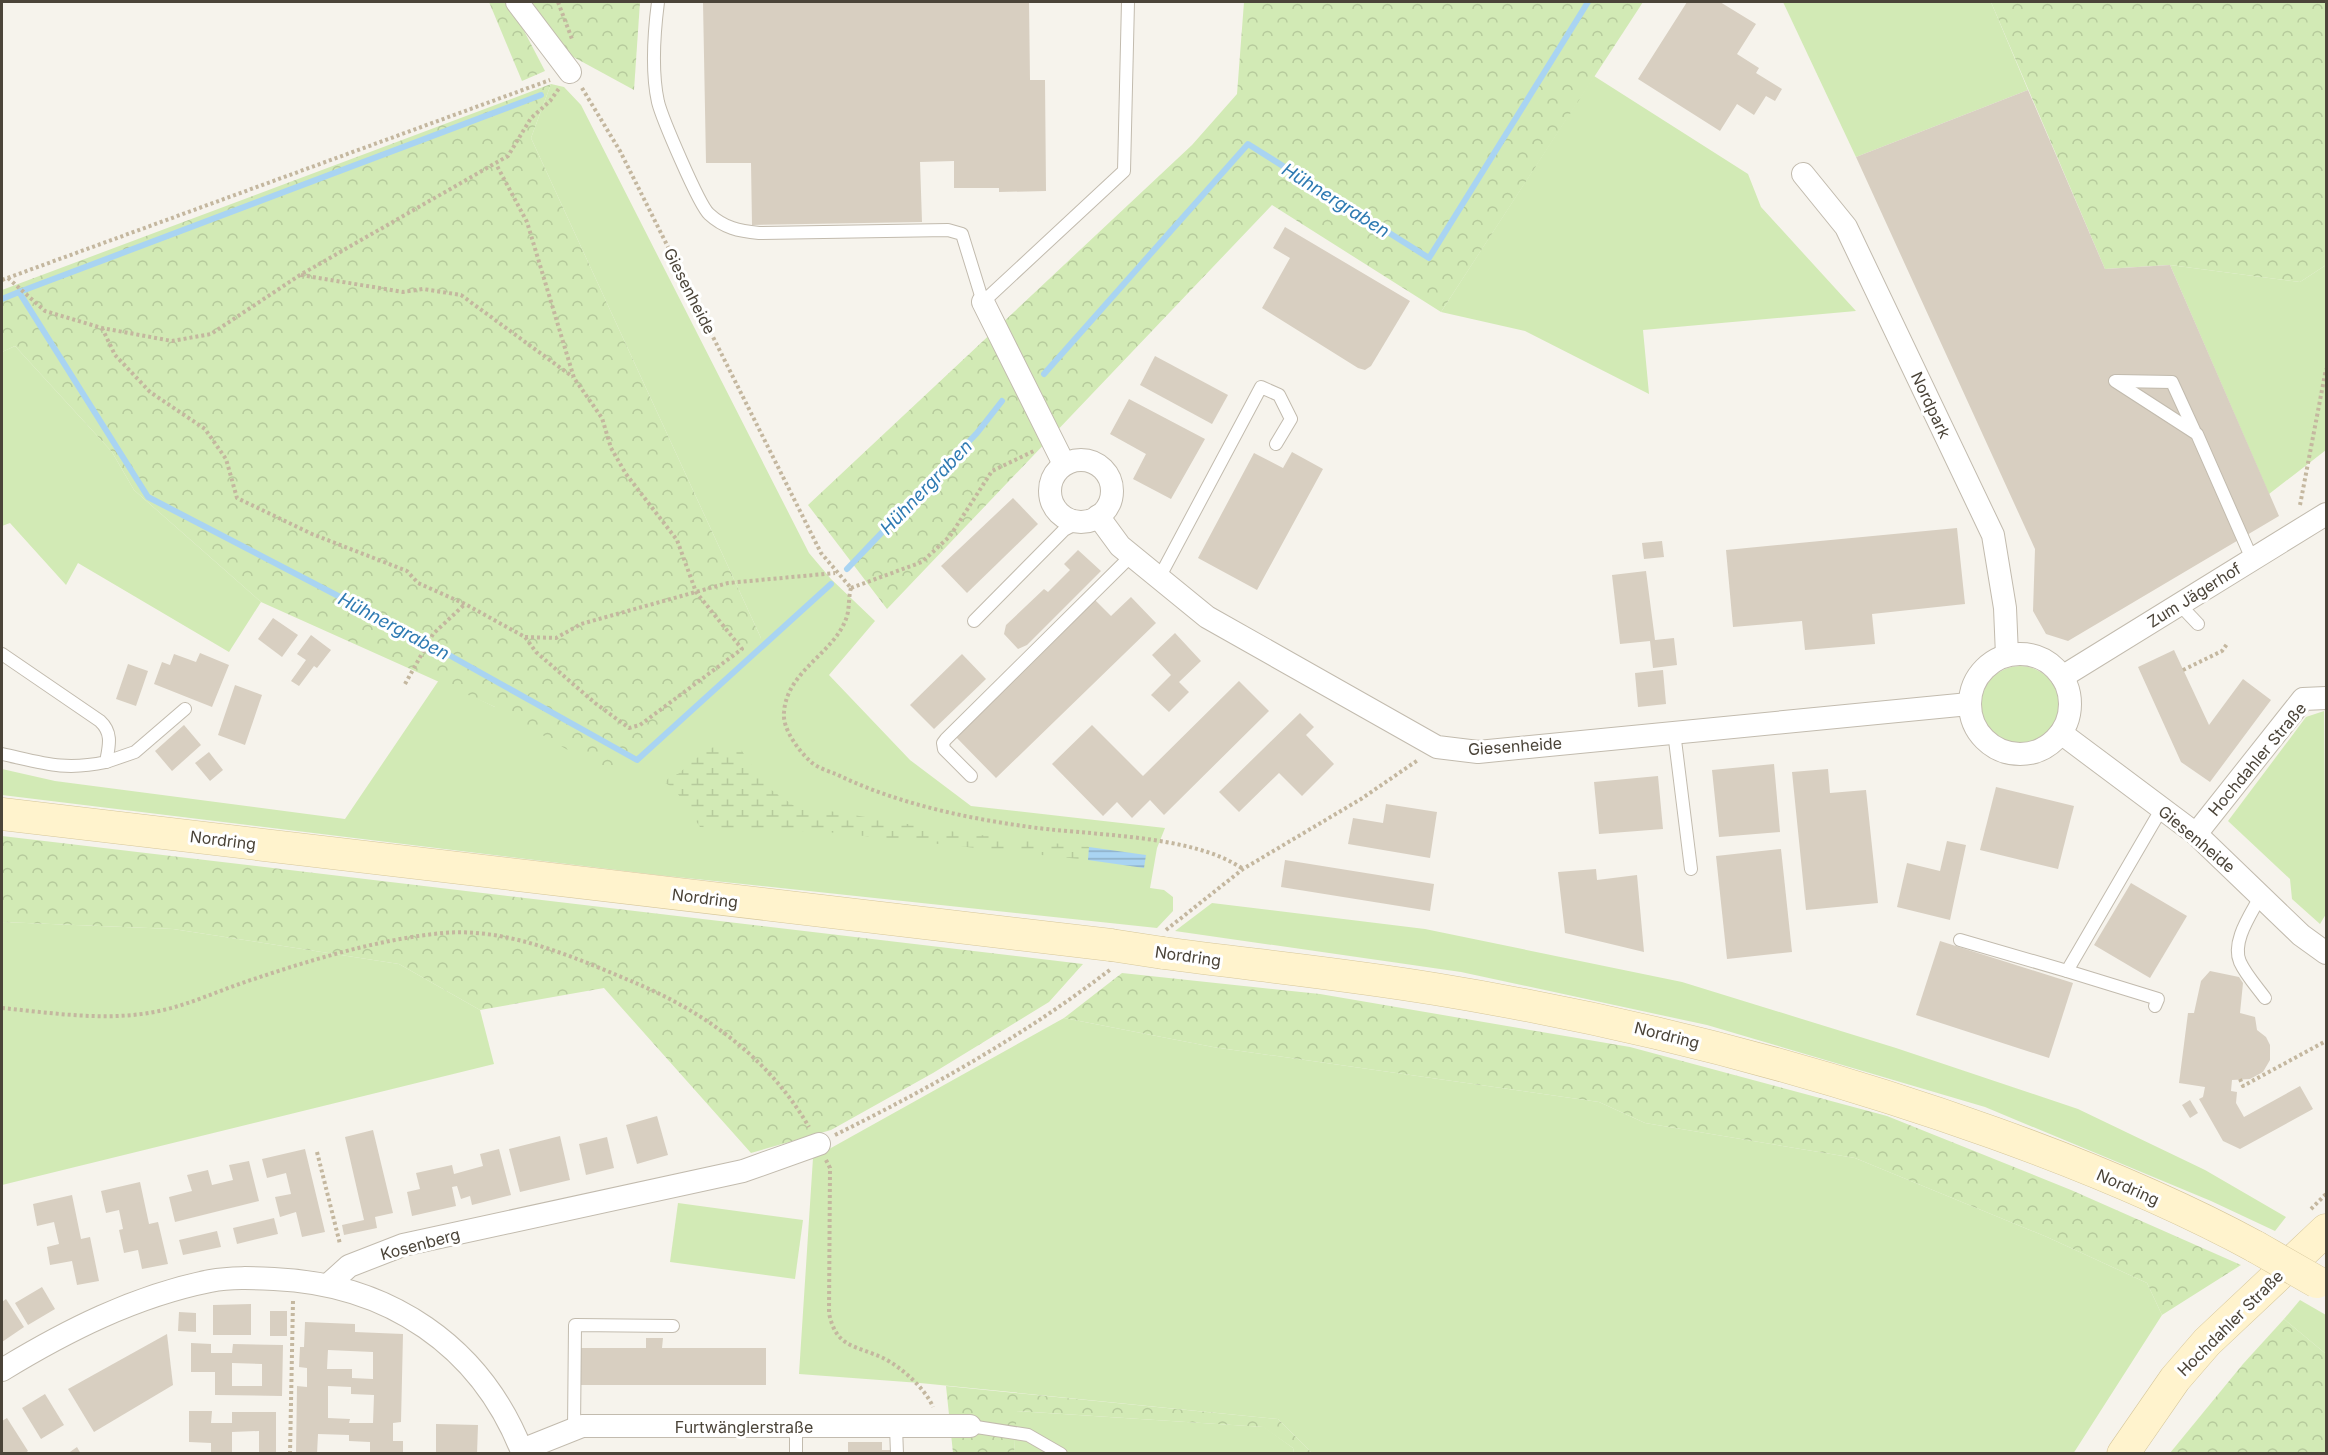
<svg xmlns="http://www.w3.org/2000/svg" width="2328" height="1455" font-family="Inter,sans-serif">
<defs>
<pattern id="forest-crowns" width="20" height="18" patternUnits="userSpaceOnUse" patternTransform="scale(1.5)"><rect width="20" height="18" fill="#d2eab5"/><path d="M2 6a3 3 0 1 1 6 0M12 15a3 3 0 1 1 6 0" fill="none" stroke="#b6ca9c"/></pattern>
<pattern id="wetland-marsh" width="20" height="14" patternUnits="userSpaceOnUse" patternTransform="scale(1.5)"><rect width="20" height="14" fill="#d2eab5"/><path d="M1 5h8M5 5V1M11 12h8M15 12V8" fill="none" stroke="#b6ca9c"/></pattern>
<pattern id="water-rules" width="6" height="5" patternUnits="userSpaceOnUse" patternTransform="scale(1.5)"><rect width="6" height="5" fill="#a9d4f2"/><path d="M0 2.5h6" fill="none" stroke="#8caec5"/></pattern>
</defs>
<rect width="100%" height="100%" fill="#f6f3ec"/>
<g fill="#d2eab5">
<polygon points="1783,2 1991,2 2028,90 1856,157"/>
<polygon points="1594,76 1748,174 1761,207 1856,311 1643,330 1649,394 1525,331 1441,312"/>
<polygon points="551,84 564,87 581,105 809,553 831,579 875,621 829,675 910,760 971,806 1165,828 1157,848 1150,888 1164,890 1173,897 1173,911 1157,928 658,875 2,795 2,769 55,781 345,819 439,680 495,707 761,638 531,138"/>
<polygon points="2170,265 2300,282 2326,265 2326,450 2269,494"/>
<polygon points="15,346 112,452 134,490 261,602 229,652 78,563 66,585 10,523 2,526 2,352"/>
<circle cx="2020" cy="705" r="39"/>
<polygon points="2324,711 2326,914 2320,924 2292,899 2290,879 2228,821 2306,717"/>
<polygon points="1212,903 1425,929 1682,982 1896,1048 2078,1109 2205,1170 2286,1217 2275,1231 2211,1201 1985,1107 1707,1025 1461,972 1175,931"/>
<polygon points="2,922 173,929 399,964 480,1010 494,1064 2,1185"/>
<polygon points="1064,1018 1213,1047 1599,1102 1645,1123 1855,1158 2047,1237 2147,1283 2162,1315 2073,1454 1312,1453 1278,1419 920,1383 799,1374 813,1158"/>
<polygon points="678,1203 803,1220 795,1279 670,1262"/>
<polygon points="2300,1300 2326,1315 2326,1354 2284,1319"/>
<polygon points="1016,1411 1264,1427 1293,1448 1294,1453 1014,1454"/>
</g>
<g fill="url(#forest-crowns)">
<polygon points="489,2 509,2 545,71 522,81"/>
<polygon points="532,2 640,2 634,90 566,53"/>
<polygon points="1244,2 1643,2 1441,312 1272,205 887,609 808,505 1192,145 1237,94"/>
<polygon points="1991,2 2326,2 2326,265 2300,282 2170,265 2105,269"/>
<polygon points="551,84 531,138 761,638 605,772 495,707 261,602 134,490 112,452 15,346 2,352 2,290"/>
<polygon points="2,836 1083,964 1049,1002 933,1073 831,1130 751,1153 604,988 480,1010 399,964 173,929 2,922"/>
<polygon points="1122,973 1320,994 1630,1047 1887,1116 2071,1190 2241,1265 2162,1315 2147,1283 2047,1237 1855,1158 1645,1123 1599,1102 1213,1047 1064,1018"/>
<polygon points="2284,1319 2326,1354 2326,1453 2170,1453 2243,1364"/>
<polygon points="946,1386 1278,1419 1312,1453 1294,1453 1293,1448 1263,1427 1017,1411 1014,1453 953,1453"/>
</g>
<polygon fill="url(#wetland-marsh)" points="727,744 739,747 767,787 793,805 962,833 1089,847 1088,860 827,832 700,827 674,788 665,783 671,774 678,774 707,749"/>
<polygon fill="url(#water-rules)" points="1089,847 1146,855 1144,868 1088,860"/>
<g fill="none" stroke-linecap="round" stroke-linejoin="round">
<g stroke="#a9d4f2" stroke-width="6">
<polyline points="19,292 541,95"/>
<polyline points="2,299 19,292 148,497 415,636 637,760 831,584"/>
<polyline points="1044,374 1248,144 1429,258 1588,2"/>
<polyline points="847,569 977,433 1002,401"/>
</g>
</g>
<g fill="#d8cfc1" fill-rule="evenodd">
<polygon points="703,2 1029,2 1030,80 1045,80 1046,191 999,192 999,188 954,188 954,161 920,162 922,222 752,225 751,163 706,163"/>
<polygon points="1687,2 1720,2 1756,24 1737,54 1759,68 1756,73 1782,89 1775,101 1766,96 1754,115 1737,104 1720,131 1638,79"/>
<polygon points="2028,90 2105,269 2170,265 2279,516 2068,641 2046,634 2033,611 2035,549 1856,157"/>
<polygon points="1285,227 1410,301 1371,366 1365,370 1358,368 1262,308 1290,258 1273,248"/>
<polygon points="1155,356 1228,395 1212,424 1140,385"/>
<polygon points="1129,399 1205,439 1171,499 1133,479 1146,454 1110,434"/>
<polygon points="1292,452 1323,469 1257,590 1198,558 1254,453 1283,468"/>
<polygon points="1013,498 1038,524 967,593 941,566"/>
<polygon points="1957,528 1965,604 1872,614 1875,644 1805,650 1802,621 1733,627 1726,550"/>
<polygon points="1662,541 1664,557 1644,559 1642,543"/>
<polygon points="1078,550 1101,571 1027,645 1018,649 1004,634 1006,625 1044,589 1048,592 1070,570 1064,564"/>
<polygon points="1646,571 1655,640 1674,638 1677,665 1653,668 1650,641 1620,644 1612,575"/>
<polygon points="1131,597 1156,623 996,778 955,736 1095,600 1111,616"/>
<polygon points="273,618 298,635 282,657 258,639"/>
<polygon points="1175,633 1201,661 1179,682 1189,692 1169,712 1151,695 1171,675 1152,655"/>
<polygon points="311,635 331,650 317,668 314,666 299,686 291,681 306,660 297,654"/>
<polygon points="2174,650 2209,725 2243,679 2271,700 2210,782 2181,762 2138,667"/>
<polygon points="200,653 229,665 212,707 154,684 162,662 170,665 174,654 196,662"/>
<polygon points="962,654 986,679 934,729 910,705"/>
<polygon points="128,664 148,671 136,706 116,699"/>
<polygon points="1663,670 1666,704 1638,707 1635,673"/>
<polygon points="1239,681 1269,711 1164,815 1150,800 1132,818 1117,802 1103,816 1052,764 1092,725 1143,776"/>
<polygon points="235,685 262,695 245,745 218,735"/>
<polygon points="1300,713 1314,727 1306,735 1334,764 1302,796 1279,773 1239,812 1219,792"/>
<polygon points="184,725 201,745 172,771 155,751"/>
<polygon points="209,752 223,770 210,781 195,763"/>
<polygon points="1774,764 1780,832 1719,837 1712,770"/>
<polygon points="1828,769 1830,793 1866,790 1878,903 1806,910 1792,772"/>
<polygon points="1658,776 1663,829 1599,834 1594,782"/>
<polygon points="1996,787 2074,806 2058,869 1980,850"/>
<polygon points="1386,804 1437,812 1430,858 1348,844 1353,818 1383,823"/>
<polygon points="1947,841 1966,845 1950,920 1897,907 1907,863 1940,871"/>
<polygon points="1781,849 1792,952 1727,959 1716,856"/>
<polygon points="1285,860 1434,884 1430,911 1281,887"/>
<polygon points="1596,869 1597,880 1637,875 1644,952 1565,933 1558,872"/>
<polygon points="2131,883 2187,916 2150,978 2094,945"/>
<polygon points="1940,941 2073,983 2049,1058 1916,1015"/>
<polygon points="2210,971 2239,977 2243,983 2240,1013 2255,1017 2257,1030 2266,1037 2270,1045 2270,1060 2263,1072 2250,1079 2232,1080 2231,1091 2237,1092 2236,1103 2244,1117 2300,1086 2313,1109 2240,1149 2223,1141 2199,1099 2203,1097 2205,1087 2179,1083 2188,1013 2194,1013 2201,981"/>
<polygon points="2190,1100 2198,1113 2190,1118 2182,1105"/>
<polygon points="657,1116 668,1155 637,1164 626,1125"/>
<polygon points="373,1130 393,1213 375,1217 377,1228 344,1235 342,1225 364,1220 345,1137"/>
<polygon points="560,1136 570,1180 520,1192 509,1149"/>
<polygon points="607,1137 614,1168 586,1175 579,1144"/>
<polygon points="305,1149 325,1232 302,1237 296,1212 280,1217 275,1197 291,1194 286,1173 267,1178 262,1159"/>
<polygon points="499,1149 511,1195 472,1205 470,1196 461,1199 457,1186 452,1187 456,1206 412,1216 407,1192 420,1189 416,1173 452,1165 454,1174 483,1166 480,1154"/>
<polygon points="249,1161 259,1201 175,1222 169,1197 192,1191 187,1175 208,1170 212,1185 233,1180 229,1165"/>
<polygon points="140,1182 149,1224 158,1222 168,1264 142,1269 138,1250 124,1253 119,1230 123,1229 119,1210 106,1213 101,1191"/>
<polygon points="72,1195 81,1239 90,1237 99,1281 77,1285 72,1261 50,1265 47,1247 59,1244 54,1222 37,1226 33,1204"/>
<polygon points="274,1218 278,1234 237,1244 233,1228"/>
<polygon points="217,1231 221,1247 183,1255 179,1240"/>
<polygon points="42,1287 55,1309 28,1325 15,1303"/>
<polygon points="6,1299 24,1327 2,1342 2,1302"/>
<polygon points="251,1304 251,1335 213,1335 213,1305"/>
<rect x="270" y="1311" width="17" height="25"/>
<polygon points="179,1312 196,1313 196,1332 178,1331"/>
<path d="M305,1322l50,2v8l48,2 -2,88 -8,1v18h10v13h-33v-12l-21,-1v-6l-31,-1 -1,20h-21l1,-68 10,1v-19l-8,-1 1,-20h4zM328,1350l45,2v27l-21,-1v-9h-25zM328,1386l23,1v7l23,1 -1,28h-24l1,-4 -22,-1z"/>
<polygon points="167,1334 173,1385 94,1432 68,1389"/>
<polygon points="646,1338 663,1338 662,1348 766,1348 766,1385 579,1385 579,1348 646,1348"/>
<path d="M191,1343l20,1v9h21l1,-9 50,1 -1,51 -67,-1v-23h-24zM232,1363l30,1v22h-30z"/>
<polygon points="45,1394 64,1425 41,1439 22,1408"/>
<polygon points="189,1411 212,1411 211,1423 232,1423 232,1412 276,1412 276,1454 259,1454 259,1431 232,1432 232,1454 211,1454 211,1443 189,1442"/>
<polygon points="7,1418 28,1451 24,1454 2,1454 2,1421"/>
<polygon points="436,1424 478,1425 477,1454 436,1453"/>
<polygon points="848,1442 882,1442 882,1450 892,1450 892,1454 848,1454"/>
<polygon points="77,1447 81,1454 67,1454"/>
</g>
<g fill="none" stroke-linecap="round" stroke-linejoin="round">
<g stroke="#c2bbae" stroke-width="14">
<g id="service">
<path d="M658,2c-4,31 -7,68 0,100 4,16 41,103 51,112 15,14 30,17 50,19l189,-3 14,4 21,68 141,-131 4,-169"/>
<polyline points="2115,381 2197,434 2252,559"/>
<polyline points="2117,381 2172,382 2194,430"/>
<polyline points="1158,580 1261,387 1279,395 1291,419 1276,444"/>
<polyline points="2180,605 2198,624"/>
<polyline points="974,621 1064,530 1079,522"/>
<path d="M2,654l98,67c13,12 9,25 6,41 -42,9 -63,1 -104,-8"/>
<polyline points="1674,732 1691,869"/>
<polyline points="106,762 135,752 185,709"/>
<polyline points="971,776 944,749 943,743 946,739 1131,556"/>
<path d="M2261,895c-9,18 -30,46 -21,67 6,13 17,25 25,36"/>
<polyline points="1960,940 2067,971 2162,808"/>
<polyline points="2067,971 2158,999 2155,1006"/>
<polyline points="970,1426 1028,1435 1061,1454"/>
<polyline points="896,1427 897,1454"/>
<polyline points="574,1429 575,1325 673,1326"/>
<polyline points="796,1454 796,1427"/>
</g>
</g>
<g stroke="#c2bbae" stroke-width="24">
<g id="minor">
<polyline points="517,2 570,72"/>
<polyline points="1803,174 1846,227 1993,535 2005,608 2007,655"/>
<polyline points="983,302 1064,464"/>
<circle cx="1081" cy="491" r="31"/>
<polyline points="1098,516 1120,546 1207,617 1437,747 1478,752 1969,704"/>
<circle cx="2020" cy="704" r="50"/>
<polyline points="2062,677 2326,514"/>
<polyline points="2061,733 2196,834 2301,935 2326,953"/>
<polyline points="2196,834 2303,699 2326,698"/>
<polyline points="329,1284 349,1266 403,1245 743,1171 819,1144"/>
<path d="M2,1370c64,-39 133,-74 208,-89 21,-4 43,-3 64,-2 114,5 207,66 249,175"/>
<polyline points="522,1450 582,1426 970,1426"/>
</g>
</g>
<g stroke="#d6c79b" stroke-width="33">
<g id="secondary">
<polyline points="2,814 1111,945"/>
<path d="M1163,953c90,12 182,21 272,36 190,31 377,79 559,144 89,32 179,69 262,114"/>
<polyline points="2123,1454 2175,1379 2207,1342 2326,1230"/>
</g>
</g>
<g stroke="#c4b79f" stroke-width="4" stroke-dasharray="3 3" stroke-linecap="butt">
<polyline points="558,2 572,39"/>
<polyline points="582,88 620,151 821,553 851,588"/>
<polyline points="301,275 403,292 423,289 461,295 573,377"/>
<polyline points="8,278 45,311 102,328 172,341 211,334 300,275 508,156 531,118 550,101 560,87"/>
<polyline points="2,280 550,80"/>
<polyline points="102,328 115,355 150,392 205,429 226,459 237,498 312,534 407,571 418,583 465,604 525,637 536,652 595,703 629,728 640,725 742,649 696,592 677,540 626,474 611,448 602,418 574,378 527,222 496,164"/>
<polyline points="2300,505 2326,369"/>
<path d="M851,588c-3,10 -1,21 -5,31 -13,35 -59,52 -62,93 -2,17 15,39 27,50 7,6 17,9 25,12 57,28 124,43 187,52 63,10 168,7 220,43"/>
<polyline points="851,588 922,562 950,536 992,471 1036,450"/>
<polyline points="525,637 556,638 581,624 728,583 835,573"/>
<polyline points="2183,670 2222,651 2227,644"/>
<polyline points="405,684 433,634 465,604"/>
<polyline points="1166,930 1243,869 1361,799 1418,760"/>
<path d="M2,1008c51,5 106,14 157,3 33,-7 63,-22 95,-32 60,-20 126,-40 189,-46 66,-6 135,26 195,51 70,30 132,76 171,143"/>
<polyline points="2240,1079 2243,1086 2326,1041"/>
<path d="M835,1135c97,-48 190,-100 276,-166"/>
<polyline points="317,1152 340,1244"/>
<path d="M826,1160l4,8 -1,145c7,35 26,32 54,45 18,9 42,30 50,49"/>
<polyline points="2311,1209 2326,1194"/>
<polyline points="290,1454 293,1301"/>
</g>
<use href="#service" stroke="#fff" stroke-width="12"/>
<use href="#minor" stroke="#fff" stroke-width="22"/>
<use href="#secondary" stroke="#fff3cd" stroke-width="32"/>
<g stroke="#d6c79b" stroke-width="33" stroke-linecap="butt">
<g id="secondary-bridge">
<polyline points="1111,945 1163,953"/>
<polyline points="2256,1247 2317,1282"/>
</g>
</g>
<use href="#secondary-bridge" stroke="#fff3cd" stroke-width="32"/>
</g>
<g text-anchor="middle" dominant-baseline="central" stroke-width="6" stroke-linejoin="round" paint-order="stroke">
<g font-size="16" fill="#4b4439" stroke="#fff">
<text transform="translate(690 291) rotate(63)">Giesenheide</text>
<text transform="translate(1931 405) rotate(65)">Nordpark</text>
<text transform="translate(2194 595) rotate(-32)">Zum Jägerhof</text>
<text transform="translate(1515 746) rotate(-4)">Giesenheide</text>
<text transform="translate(2257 759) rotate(-50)">Hochdahler Straße</text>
<text transform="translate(2197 839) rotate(40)">Giesenheide</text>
<text transform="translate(223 840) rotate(7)">Nordring</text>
<text transform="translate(705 898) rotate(7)">Nordring</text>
<text transform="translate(1188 956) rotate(8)">Nordring</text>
<text transform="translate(1667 1035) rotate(14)">Nordring</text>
<text transform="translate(2128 1187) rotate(24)">Nordring</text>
<text transform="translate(420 1244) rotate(-15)">Kosenberg</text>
<text transform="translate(2230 1323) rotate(-45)">Hochdahler Straße</text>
<text x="744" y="1427">Furtwänglerstraße</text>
</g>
<g font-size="18" font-style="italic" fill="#2e7ab2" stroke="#fff">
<text transform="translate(1336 200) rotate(32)">Hühnergraben</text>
<text transform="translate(926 487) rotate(-46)">Hühnergraben</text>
<text transform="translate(394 626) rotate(28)">Hühnergraben</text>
</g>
</g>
<rect width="2328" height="1455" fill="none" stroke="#4b4439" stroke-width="6"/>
</svg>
